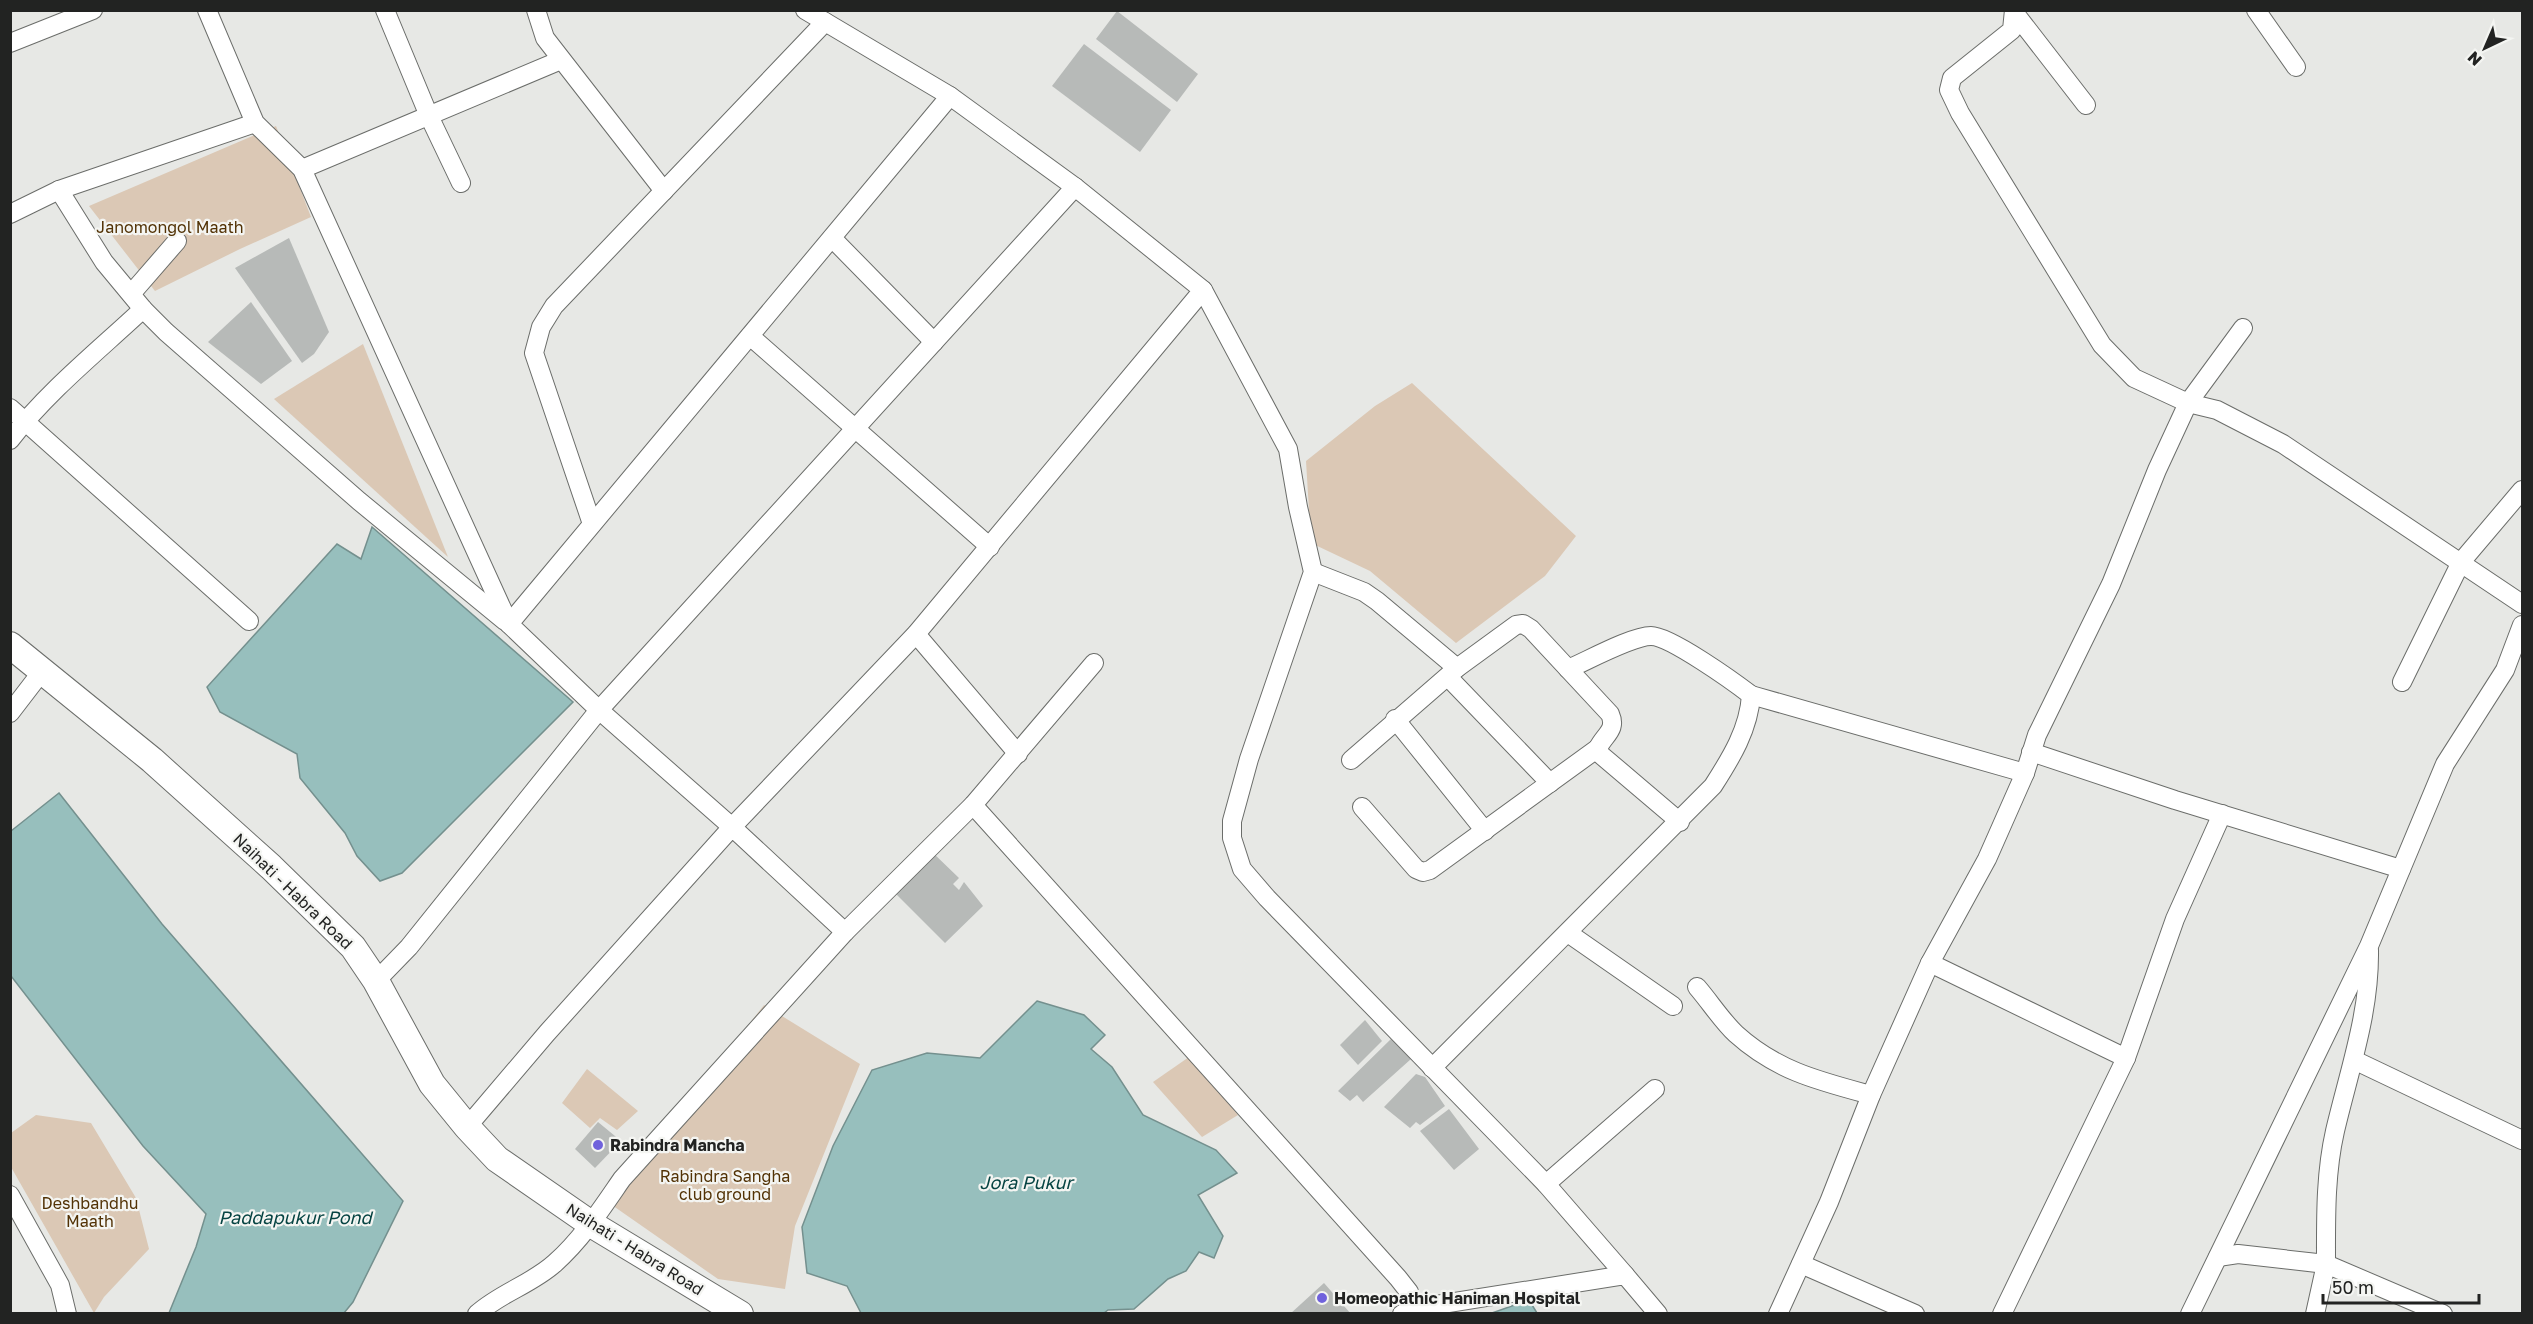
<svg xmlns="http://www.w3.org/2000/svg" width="2533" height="1324" font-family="'Golos Text',sans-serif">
<rect width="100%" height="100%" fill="#e7e8e5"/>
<g fill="#dbc8b5">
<polygon points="276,126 311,217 240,249 155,291 89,206"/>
<polygon points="363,344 448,557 274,399"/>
<polygon points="1412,383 1576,536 1545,576 1456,643 1370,571 1311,543 1306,461 1375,406"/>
<polygon points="764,1005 860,1064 795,1226 785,1289 718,1279 609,1203"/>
<polygon points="1189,1057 1238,1115 1202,1137 1153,1082"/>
<polygon points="587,1069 638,1111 617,1130 600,1118 590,1128 562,1103"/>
<polygon points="36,1115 91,1123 136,1198 149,1249 104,1297 94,1313 11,1167 11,1133"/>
</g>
<g fill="#97bfbd" stroke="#74908e" stroke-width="1.5">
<polygon points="372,527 573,702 402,873 380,881 357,856 345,833 300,778 297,754 220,712 207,687 337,544 361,559"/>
<polygon points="59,793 162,924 403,1201 353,1302 344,1313 169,1313 196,1247 206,1214 143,1146 11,976 11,831"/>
<polygon points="1037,1001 1084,1015 1105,1035 1091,1049 1112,1067 1143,1115 1216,1150 1237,1173 1198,1195 1223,1236 1214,1258 1199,1252 1186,1271 1168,1279 1134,1309 1108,1310 1104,1313 861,1313 847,1286 807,1273 802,1227 833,1146 872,1070 927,1053 980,1058"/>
<polygon points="1529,1300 1537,1313 1492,1313"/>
</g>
<g fill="#b7bab8">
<polygon points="1117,11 1198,74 1177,102 1096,39"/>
<polygon points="1084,44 1171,110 1140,152 1052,86"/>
<polygon points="289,238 329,332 314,354 302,363 235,268"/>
<polygon points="251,302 292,361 261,384 208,342"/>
<polygon points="931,851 959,878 953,884 959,890 964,882 983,906 945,943 894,892"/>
<polygon points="1365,1020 1382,1041 1358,1065 1340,1045"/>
<polygon points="1391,1039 1411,1059 1363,1102 1357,1095 1350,1101 1338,1091"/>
<polygon points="1416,1074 1425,1077 1445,1106 1420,1125 1416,1122 1410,1128 1384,1107"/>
<polygon points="1449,1109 1479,1149 1454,1170 1420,1131"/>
<polygon points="598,1122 621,1141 595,1168 575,1149"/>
<polygon points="1324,1283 1351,1314 1290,1314"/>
</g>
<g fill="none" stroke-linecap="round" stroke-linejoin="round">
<g stroke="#6b6d6a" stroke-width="20">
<g id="street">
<polyline points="207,10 255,123 302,169 509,624"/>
<polyline points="385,10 429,116 461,183"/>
<polyline points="536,10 545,38 664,191"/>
<polyline points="805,10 950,96"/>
<polyline points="2014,10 2012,30 1952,78 1949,90 1960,113 2102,345 2134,378 2188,403 2217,410 2283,444 2522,604"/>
<polyline points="2256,10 2296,67"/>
<polyline points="2014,12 2086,105"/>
<polyline points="10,43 93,10"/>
<polygon points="950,96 1075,187 1203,290 916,634 732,827 599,710 509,624"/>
<polyline points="302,169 561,60"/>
<polyline points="59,190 104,262 143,309 166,332 359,501 505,621"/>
<polyline points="10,214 59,190 255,123"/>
<polyline points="832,238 934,342"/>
<polyline points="1203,290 1288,449 1298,507 1313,572 1249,759 1232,821 1232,838 1242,869 1267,898 1546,1184 1625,1275"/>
<polyline points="131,294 177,241"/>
<polyline points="750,336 990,547"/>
<polyline points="10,408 249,621"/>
<path d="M10,440c38,-49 88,-89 133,-131"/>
<polyline points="592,524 534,353 541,327 554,306 825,22"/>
<polyline points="1313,572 1364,592 1377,601 1457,668"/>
<polyline points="916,634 1018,754"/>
<polyline points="1448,677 1550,783"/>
<polyline points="2402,682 2461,562 2522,490"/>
<polyline points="1751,695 2025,773"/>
<polyline points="10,713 43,670"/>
<polyline points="1395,719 1485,831"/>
<polyline points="2031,752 2175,800 2401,869"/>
<path d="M1351,760l106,-92 59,-43 7,-1 8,5 79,85c7,16 -5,20 -12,34l2,6 80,68"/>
<polyline points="973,805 1398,1278 1409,1292 1411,1309"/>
<polyline points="1362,807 1416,869 1423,872 1430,870 1598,748"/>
<polyline points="1568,933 1673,1006"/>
<polyline points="1930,963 2126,1058"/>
<polyline points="376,981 409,947 599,710 1075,187"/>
<path d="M1697,987c13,15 25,34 39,47 41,37 83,47 135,61"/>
<polyline points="2354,1060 2522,1140"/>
<path d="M1432,1068l281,-282c18,-28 36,-57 38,-91 -17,-13 -81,-59 -100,-59 -19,0 -64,25 -83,33"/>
<polyline points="467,1127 547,1033 732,827 845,932"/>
<polyline points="1546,1184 1655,1089"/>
<polyline points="10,1195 60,1285 67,1314"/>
<path d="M2218,1257l20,-3 88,10c0,-44 -1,-89 9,-133 14,-60 35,-118 34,-181"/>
<polyline points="1801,1264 1915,1314"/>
<path d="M477,1314c23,-21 55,-30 78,-51 27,-24 47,-55 67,-84l223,-247 128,-127 121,-142"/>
<polyline points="1402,1314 1411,1309 1625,1275 1658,1314"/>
<polyline points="1778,1314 1829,1202 1871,1095 1930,963 1987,859 2025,773 2037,735 2111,584 2157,470 2188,403 2243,328"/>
<polyline points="2002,1314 2126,1058 2175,919 2222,814"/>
<polyline points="2190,1314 2369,946 2445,764 2505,670 2522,625"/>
<polyline points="2315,1314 2326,1264 2443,1314"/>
</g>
</g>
<g stroke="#6b6d6a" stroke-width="28">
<polyline id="secondary" points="10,645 152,760 271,867 353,947 376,981 432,1084 467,1127 497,1159 591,1224 740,1314"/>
</g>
<use href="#street" stroke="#fff" stroke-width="18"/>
<use href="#secondary" stroke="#fff" stroke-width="26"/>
</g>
<g fill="#7062dc" stroke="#f4f5f2" stroke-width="2">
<circle cx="598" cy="1145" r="6"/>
<circle cx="1322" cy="1298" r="6"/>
</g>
<g text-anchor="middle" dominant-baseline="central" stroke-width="4.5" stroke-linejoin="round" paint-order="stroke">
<g font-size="16" fill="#523205" stroke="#f4f5f2">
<text x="170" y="227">Janomongol Maath</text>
<text x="725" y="1176">Rabindra Sangha<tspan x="725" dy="18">club ground</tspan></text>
<text x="90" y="1203">Deshbandhu<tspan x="90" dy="18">Maath</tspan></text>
</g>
<g font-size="16" fill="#222322" stroke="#f4f5f2">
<text transform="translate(293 891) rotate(44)">Naihati - Habra Road</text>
<text transform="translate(635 1249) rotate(32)">Naihati - Habra Road</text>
</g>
<g font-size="16" font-weight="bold" fill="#222322" stroke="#f4f5f2" text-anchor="start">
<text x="610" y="1145">Rabindra Mancha</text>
<text x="1334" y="1298">Homeopathic Haniman Hospital</text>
</g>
<g font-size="18" font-style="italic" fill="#064443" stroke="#f4f5f2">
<text x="1026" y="1182">Jora Pukur</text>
<text x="295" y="1217">Paddapukur Pond</text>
</g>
</g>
<rect width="2533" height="1324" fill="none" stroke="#222322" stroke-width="24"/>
<g transform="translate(2485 48) rotate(224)" stroke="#f4f5f2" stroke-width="4.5" paint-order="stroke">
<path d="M0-4.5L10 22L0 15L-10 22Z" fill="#222322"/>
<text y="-9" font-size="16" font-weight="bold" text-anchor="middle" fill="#222322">N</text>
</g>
<path d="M2323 1294v9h156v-9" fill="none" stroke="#222322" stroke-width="3"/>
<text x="2332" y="1294" font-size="18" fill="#222322" stroke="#f4f5f2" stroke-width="4.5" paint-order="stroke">50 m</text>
</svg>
